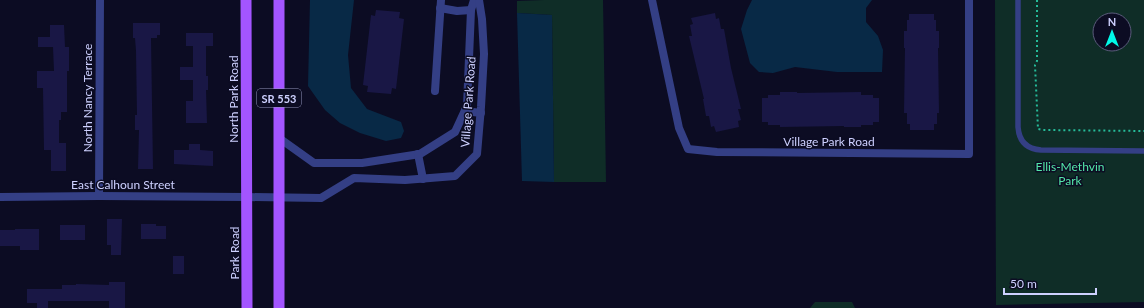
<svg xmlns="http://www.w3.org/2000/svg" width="1144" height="308" font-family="Lato,sans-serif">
<rect width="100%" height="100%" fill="#0c0c23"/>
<g fill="#0f2d27" fill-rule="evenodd">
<polygon points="544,0 603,0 606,182 554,182 552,15 517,13 517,1"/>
<path d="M995,0h149v302l-148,3zM1100,20h24v24h-24z"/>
<polygon points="815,302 852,302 855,308 810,308"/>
</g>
<g fill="#082946">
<polygon points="310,0 354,0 348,55 351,88 367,109 401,122 404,131 401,138 386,141 360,133 340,123 325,110 308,86"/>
<polygon points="752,0 872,0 866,8 866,22 878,36 883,50 882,72 837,72 795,67 773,73 759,72 750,63 741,29 747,10"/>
<polygon points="517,13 552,15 554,182 522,181"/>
</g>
<g fill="#191745">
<polygon points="376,10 400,12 399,18 404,19 396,89 392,88 391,94 367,92 368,86 363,85 371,15 375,16"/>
<polygon points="715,13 716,19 719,18 721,29 724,29 731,68 741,109 738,109 741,120 738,121 739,127 716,132 714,126 711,127 709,116 706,116 703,99 704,99 689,36 692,36 690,25 693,24 691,18"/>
<polygon points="909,14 934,14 934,20 936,20 936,31 939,31 939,48 938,48 939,113 937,113 937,124 934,124 934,130 910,130 910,124 907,124 907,113 904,113 905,48 904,48 904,31 907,31 907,20 909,20"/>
<polygon points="133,23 160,23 160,35 157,35 157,38 151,38 153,169 138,169 139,130 135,130 135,115 137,115 136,51 135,38 133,38"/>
<polygon points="50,25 64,25 65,47 69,47 69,71 67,71 67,112 61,112 61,120 59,120 59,143 66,143 66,171 51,171 51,150 44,150 43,88 37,88 37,71 54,71 53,47 38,47 38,37 50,37"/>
<polygon points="186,33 213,33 213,46 206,46 206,76 208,76 208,90 206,90 207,123 186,123 186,101 193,101 193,80 180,80 180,67 193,67 193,46 186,46"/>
<polygon points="780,92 797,92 797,93 861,92 861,95 873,95 873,98 879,98 879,122 873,122 873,125 861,125 861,127 844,127 844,126 780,127 780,125 768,125 768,122 762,122 762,98 768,98 768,95 780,95"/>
<polygon points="189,144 200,144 200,150 213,151 213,166 174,164 174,150 189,150"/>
<polygon points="107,219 122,219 121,255 111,255 111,245 107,245"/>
<polygon points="141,224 156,224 156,226 166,226 166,239 141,239"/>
<rect x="60" y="225" width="25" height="15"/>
<polygon points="15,229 39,229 39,250 20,250 20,246 0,246 0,230 15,230"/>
<rect x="173" y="256" width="11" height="18"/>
<polygon points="109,282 125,282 125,308 109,308 109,301 48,301 48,308 37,308 37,303 27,303 27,289 62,289 62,285 76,285 76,284 109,285"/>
</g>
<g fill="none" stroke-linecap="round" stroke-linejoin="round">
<polyline stroke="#26bb99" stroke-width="2" stroke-dasharray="2 3" stroke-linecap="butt" points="1037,0 1037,61 1035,65 1038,129 1043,130 1144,131"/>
<path stroke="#343f85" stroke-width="5.5" d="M1018,0v127c1,14 8,22 23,23l103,1"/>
<g stroke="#343f85" stroke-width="8">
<polyline points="652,0 679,128 688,149 717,152 969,154 969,0"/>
<polyline points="440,8 457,11 471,10"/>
<polyline points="435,91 441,0"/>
<polyline points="465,111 481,113"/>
<polyline points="279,138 314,163 362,163 420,154 455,132 467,106 471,10 474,0"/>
<polyline points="418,154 423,179"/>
<polyline points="99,196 100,0"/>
<polyline points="246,197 321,198 354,178 405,180 455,176 477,154 481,107 484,54 482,19 479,0"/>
</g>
<polyline stroke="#343f85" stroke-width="8" points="0,197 99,196 246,197"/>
<g stroke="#a355ff" stroke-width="11">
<polyline points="246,0 247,308"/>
<polyline points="279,0 279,308"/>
</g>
</g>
<g text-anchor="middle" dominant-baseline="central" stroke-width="3" stroke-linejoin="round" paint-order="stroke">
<rect fill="#0c0c23" stroke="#9496bd" stroke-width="1" x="257" y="89" width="44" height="18" rx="3"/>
<g font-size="11" font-weight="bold" fill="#ced1ff">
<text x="279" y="98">SR 553</text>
</g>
<g font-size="12" fill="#ced1ff" stroke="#0c0c23">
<text transform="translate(87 98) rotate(-90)">North Nancy Terrace</text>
<text transform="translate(233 99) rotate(-90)">North Park Road</text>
<text transform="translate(468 102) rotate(-86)">Village Park Road</text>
<text x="829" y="141">Village Park Road</text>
<text x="123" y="184">East Calhoun Street</text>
<text transform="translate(234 253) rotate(-90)">Park Road</text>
</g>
<g font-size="12" fill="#53e6a8" stroke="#0c0c23">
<text x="1070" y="166">Ellis-Methvin<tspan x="1070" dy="14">Park</tspan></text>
</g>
</g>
<g transform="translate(1112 32)"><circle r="19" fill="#0c0c23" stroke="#5a5b7b"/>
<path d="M0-3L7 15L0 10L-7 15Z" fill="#00f9e8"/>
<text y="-6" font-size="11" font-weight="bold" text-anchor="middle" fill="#ced1ff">N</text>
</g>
<path d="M1004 288v6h92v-6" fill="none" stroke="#ced1ff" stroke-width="2"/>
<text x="1010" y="288" font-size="12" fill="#ced1ff" stroke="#0c0c23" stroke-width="3" paint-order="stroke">50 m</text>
</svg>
